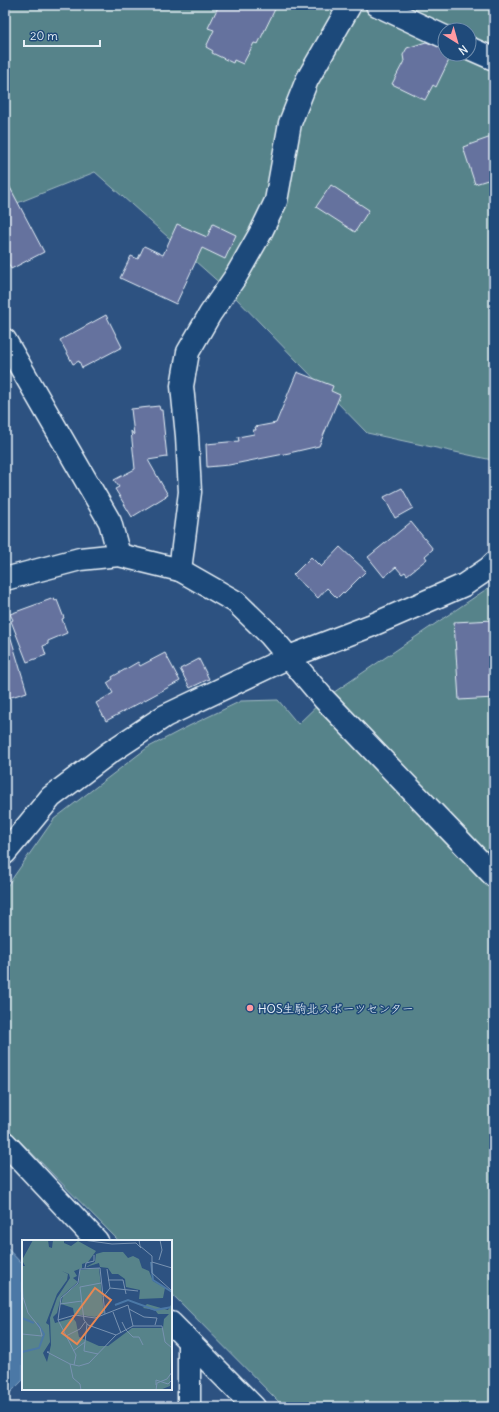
<svg xmlns="http://www.w3.org/2000/svg" width="499" height="1412" font-family="Delius,'Klee One',sans-serif">
<rect width="100%" height="100%" fill="#2d5281"/>
<filter id="ink" filterUnits="userSpaceOnUse"><feTurbulence type="fractalNoise" baseFrequency=".025" numOctaves="2"/><feDisplacementMap in="SourceGraphic" scale="8" xChannelSelector="R" yChannelSelector="G"/><feConvolveMatrix kernelMatrix="1 2 1 2 8 2 1 2 1" color-interpolation-filters="sRGB"/></filter>
<g filter="url(#ink)">
<g fill="#57838a" stroke="#a0bac1" fill-rule="evenodd">
<path d="M5,5h489v451l-2,4 -125,-27 -135,-139 -137,-122 -90,36zM445,30h24v24h-24z"/>
<polygon points="494,584 494,1407 284,1407 171,1293 171,1241 119,1241 5,1126 5,889 54,819 147,748 189,726 241,701 278,700 298,724 324,699"/>
</g>
<polygon fill="#4b78a6" stroke="#8aa8c7" points="5,1246 23,1265 23,1380 5,1398"/>
<g fill="#65729e" stroke="#e8f1f8">
<polygon points="219,5 277,5 258,44 254,43 243,64 234,60 233,63 212,53 213,51 206,47 214,30 208,28"/>
<polygon points="426,42 445,49 445,54 452,54 436,87 433,85 425,100 392,84 404,61 403,55 407,48"/>
<polygon points="494,136 494,178 475,184 463,147"/>
<polygon points="5,178 44,252 11,269 5,257"/>
<polygon points="331,185 369,210 355,232 316,207"/>
<polygon points="177,224 207,237 213,224 236,235 225,259 202,248 176,304 120,278 131,256 138,259 144,246 163,255"/>
<polygon points="106,315 122,347 82,368 79,361 73,364 60,340"/>
<polygon points="297,372 333,386 331,391 340,395 319,446 289,453 229,465 207,467 206,444 239,441 238,437 254,434 253,430 256,430 255,427 276,423"/>
<polygon points="159,406 160,410 162,410 167,457 148,460 168,495 132,517 115,489 119,487 114,480 135,469 131,431 134,435 131,409"/>
<polygon points="402,488 413,508 395,518 384,497"/>
<polygon points="411,522 433,549 425,556 427,559 407,575 405,572 402,574 396,567 384,577 368,557"/>
<polygon points="340,547 366,571 344,593 343,592 337,598 327,588 318,598 293,575 311,557 321,567"/>
<polygon points="54,598 55,601 57,600 64,618 62,619 67,633 48,641 48,644 43,646 46,655 27,662 11,621 13,620 10,614"/>
<polygon points="494,620 494,698 459,700 454,622"/>
<polygon points="5,635 10,635 27,692 5,699"/>
<polygon points="165,653 180,681 106,721 96,703 113,693 107,683 113,679 112,677 138,662 140,666"/>
<polygon points="199,659 209,679 190,688 180,669"/>
</g>
<g fill="none" stroke-linecap="round" stroke-linejoin="round">
<g stroke="#e8f1f8" stroke-width="25">
<g id="minor">
<polyline points="377,5 445,37"/>
<polyline points="469,48 494,59"/>
<polyline points="5,340 110,522 119,555"/>
<polyline points="180,570 190,492 187,436 182,386 188,352 210,314 236,276 260,234 276,201 290,123 307,80 350,5"/>
<polyline points="5,579 80,559 119,555 180,570 236,602 269,634 324,699 494,876"/>
<polyline points="5,853 51,797 109,753 165,716 289,657 370,626 464,585 489,568 494,563"/>
<polyline points="5,1143 97,1241"/>
<polyline points="171,1323 254,1407"/>
<polyline points="189,1407 189,1343"/>
</g>
</g>
<use href="#minor" stroke="#1f4a7a" stroke-width="22"/>
</g>
</g>
<circle fill="#ff9aa2" stroke="#1f4a7a" stroke-width="1.5" cx="250" cy="1008" r="4"/>
<g text-anchor="middle" dominant-baseline="central" stroke-width="3" stroke-linejoin="round" paint-order="stroke">
<g font-size="12" fill="#e8f1f8" stroke="#1f4a7a" text-anchor="start">
<text x="258" y="1008">HOS生駒北スポーツセンター</text>
</g>
</g>
<g transform="translate(22 1240)">
<rect width="150" height="150" fill="#2d5281"/>
<path d="M11,0h15l1,7 3,1 1,-8h11v3l7,3 7,-5 18,10 -8,11 -6,2v4l-8,3 3,5 -4,2 5,4 -17,15 -4,16 -4,4 2,6 18,-5 3,4 3,15 20,9h9l24,-18h31l1,-9 5,-5h-11l-3,-4 -12,-2 4,-4 21,6 4,-7 -2,83 -10,4h-138v-124h3l-3,-6zM40,31l7,3 1,4 -13,20 -7,20 1,27 -4,17 -4,-9 7,-11 -1,-17 -3,-2 11,-29 10,-14 1,-6zM81,12h20l5,6 5,-2 6,3 3,9 7,3 4,10 12,7 -2,10 -24,1 1,-9 -14,-3 -1,-8 -7,-5h-6l-4,-6 -8,-1 -1,-4 -13,4 9,-5 1,-8zM77,28l5,45 -9,4 -21,-3 -1,-6 -12,-4 2,-8 16,-13 1,-13z" fill="#57838a" fill-rule="evenodd"/>
<path fill="none" stroke="#4b78a6" stroke-width="2" d="M129,22l2,18 19,12M93,65l13,-5 27,10 17,-3M0,78l12,5M0,112l17,-4 5,-14 -7,-11"/>
<path fill="none" stroke="#7892b1" stroke-width="1" d="M61,0l29,4 24,-1 5,5M117,0l1,6 12,10v17l20,18M137,20l3,-10 -2,-10M130,22l20,6M63,28l1,-5 8,-2v-6M0,36l1,21 5,16 12,15 2,8 -20,-2M86,40h15l3,14M79,43l-21,4 4,33 4,5 28,10M88,48l28,3M81,57l7,-9 -3,-19M38,64l22,-3M107,69l4,17M91,72l8,21M36,80l17,-5 20,3 33,-13 1,4 15,8 13,1 -2,7M100,82l4,8 7,7h6l4,8M65,84l-3,27 14,3M44,96l14,-7 5,-7M51,111l12,-9M27,112h-2l23,12M52,125l2,-10 -18,-35 3,-22 17,-15 2,-14 20,-1 5,46M134,145v-5l12,4 4,-4M59,150l-1,-6 -7,-6 -3,-14 9,2 10,-3 27,-28 17,-9h29l3,16 7,6M134,150l1,-7 10,-4 5,-7"/>
<path fill="#e88753" fill-opacity="0.15" stroke="#e88753" stroke-width="2" d="M73,48l16,12 -34,44 -15,-11z"/>
<rect width="150" height="150" fill="none" stroke="#e8f1f8" stroke-width="2"/>
</g>
<rect width="499" height="1412" fill="none" stroke="#1f4a7a" stroke-width="20"/>
<rect x="10" y="10" width="479" height="1392" fill="none" stroke="#e8f1f8" stroke-width="1.5" filter="url(#ink)"/>
<g transform="translate(457 42) rotate(143)"><circle r="19" fill="#1f4a7a" stroke="#6f8dac"/>
<path d="M0-3L7 15L0 10L-7 15Z" fill="#ff9aa2"/>
<text y="-6" font-size="11" font-weight="bold" text-anchor="middle" fill="#e8f1f8">N</text>
</g>
<path d="M24 40v6h76v-6" fill="none" stroke="#e8f1f8" stroke-width="2"/>
<text x="30" y="40" font-size="12" fill="#e8f1f8" stroke="#1f4a7a" stroke-width="3" paint-order="stroke">20 m</text>
</svg>
